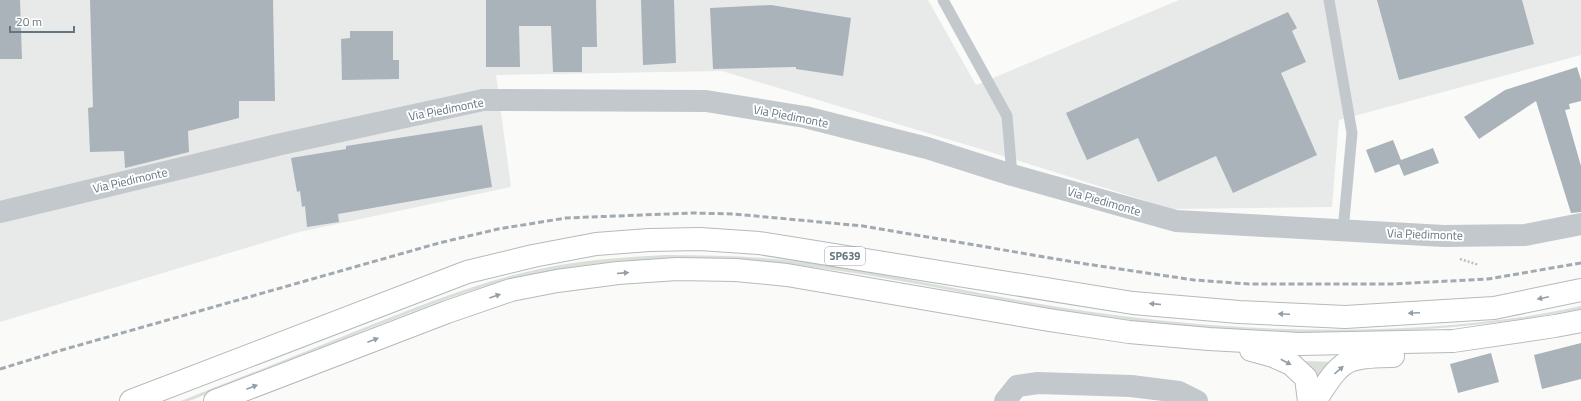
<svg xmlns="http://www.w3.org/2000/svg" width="1581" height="401" font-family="'Titillium Web',sans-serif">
<rect width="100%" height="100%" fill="#fafaf8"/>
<polygon fill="#e8e9e9" points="0,0 928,0 976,85 1179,0 1581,0 1581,55 1339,120 1332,207 1172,209 987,151 722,71 496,75 511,187 299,232 0,322"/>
<g fill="#dadfd7">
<path d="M666,255c40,0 80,1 120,5 103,12 204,38 306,52 142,20 287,25 430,5 20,-3 39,-7 59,-11v3c-178,34 -363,30 -540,-2 -125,-22 -255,-54 -383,-48 -45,2 -90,7 -134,17 -53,12 -105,33 -156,53 -59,24 -119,48 -179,72h-8c58,-23 117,-46 175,-70 66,-26 133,-54 204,-66 35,-6 70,-8 106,-10z"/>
<polygon points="1304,361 1334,362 1319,385"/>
</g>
<g fill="#aab3b9">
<polygon points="0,0 20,0 22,59 0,59"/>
<polygon points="90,0 273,0 275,101 239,101 239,118 188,131 189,152 125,168 124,151 90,152 88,108 93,107"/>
<polygon points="486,0 596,0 597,47 582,47 582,72 553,72 551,26 519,26 520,67 486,67"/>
<polygon points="641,0 674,0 676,63 643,65"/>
<polygon points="1377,0 1522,0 1534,44 1399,80"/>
<polygon points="771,5 851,18 843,76 796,69 796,67 713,69 710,8"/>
<polygon points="1288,12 1297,28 1292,31 1306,62 1281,73 1317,155 1233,193 1216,156 1158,182 1138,138 1087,160 1066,113"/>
<polygon points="350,31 393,31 393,60 399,60 399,79 342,80 341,39 350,38"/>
<polygon points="1577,67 1581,80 1581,101 1569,104 1570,109 1565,110 1581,166 1581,212 1571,213 1536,101 1479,139 1464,117 1505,90"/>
<polygon points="482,125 492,187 338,214 339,222 307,227 305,206 302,207 300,191 297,192 291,158 346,149 346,146"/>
<polygon points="1393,140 1401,160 1433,148 1439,163 1404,176 1399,164 1375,173 1366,150"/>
<polygon points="1581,343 1581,379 1542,389 1534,355"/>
<polygon points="1491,353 1499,382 1458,393 1450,364"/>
</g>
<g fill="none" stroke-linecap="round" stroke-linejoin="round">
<g stroke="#b5babe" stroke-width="24">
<g id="primary">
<polyline points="1251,350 1273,356 1291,364 1306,378 1309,401"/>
<polyline points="131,401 467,272 533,256 596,244 649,240 700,239 759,243 1133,303 1239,312 1345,317 1494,308 1581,290"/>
<polyline points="215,401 447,312 511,290 557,281 618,273 677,269 736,270 787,275 1049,320 1129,332 1209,339 1299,344 1453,341 1555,326 1581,321"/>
<path d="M1315,401c10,-14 20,-35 37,-41 13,-4 27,-4 41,-4"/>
</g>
</g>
<polyline stroke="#bbbfc2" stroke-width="2.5" stroke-dasharray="2 2" stroke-linecap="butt" points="1460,259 1479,265"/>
<g stroke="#c3c8cc" stroke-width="11">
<polyline points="943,0 1007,116 1012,175"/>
<polyline points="1329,0 1352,133 1343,231"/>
</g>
<g stroke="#c3c8cc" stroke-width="22">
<polyline points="0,212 277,145 483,100 706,101 805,117 927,148 1012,175 1176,221 1444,236 1525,235 1581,224"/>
<polyline points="1005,401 1017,386 1038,383 1131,386 1179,392 1197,401"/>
</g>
<use href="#primary" stroke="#fff" stroke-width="22"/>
<polyline stroke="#a2aab0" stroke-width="3" stroke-dasharray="6 3" stroke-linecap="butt" points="0,369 62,350 439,243 498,229 566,218 692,213 734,214 863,226 1086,264 1194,280 1249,284 1392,284 1488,279 1581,263"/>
</g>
<defs><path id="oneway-solid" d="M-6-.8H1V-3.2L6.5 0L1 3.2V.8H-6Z"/></defs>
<g fill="#939fa8">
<use href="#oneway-solid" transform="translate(623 273) rotate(-5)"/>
<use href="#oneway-solid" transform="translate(495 296) rotate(-19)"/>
<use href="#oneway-solid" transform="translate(1543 298) rotate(168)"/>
<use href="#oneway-solid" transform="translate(1155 304) rotate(-175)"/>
<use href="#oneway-solid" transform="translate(1414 313) rotate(177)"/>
<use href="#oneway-solid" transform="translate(1284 314) rotate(-177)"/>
<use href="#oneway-solid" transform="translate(373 340) rotate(-21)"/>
<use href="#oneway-solid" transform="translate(1286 362) rotate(28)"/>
<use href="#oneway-solid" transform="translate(1339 370) rotate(-41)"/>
<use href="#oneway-solid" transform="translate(252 387) rotate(-21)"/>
</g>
<g text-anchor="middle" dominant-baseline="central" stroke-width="4" stroke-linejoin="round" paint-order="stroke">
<rect fill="#fff" stroke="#939fa8" stroke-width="1" x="825" y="247" width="40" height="18" rx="3"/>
<g font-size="11" font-weight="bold" fill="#657683">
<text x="845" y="256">SP639</text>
</g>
<g font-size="12" fill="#657683" stroke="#fff">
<text transform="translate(446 109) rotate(-11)">Via Piedimonte</text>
<text transform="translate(791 116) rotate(11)">Via Piedimonte</text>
<text transform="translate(130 180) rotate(-13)">Via Piedimonte</text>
<text transform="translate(1104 201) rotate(16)">Via Piedimonte</text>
<text transform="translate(1425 234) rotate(2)">Via Piedimonte</text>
</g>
</g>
<path d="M10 26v6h64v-6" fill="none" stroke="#657683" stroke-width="2"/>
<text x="16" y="26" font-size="12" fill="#657683" stroke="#ffffff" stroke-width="3" paint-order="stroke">20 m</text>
</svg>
